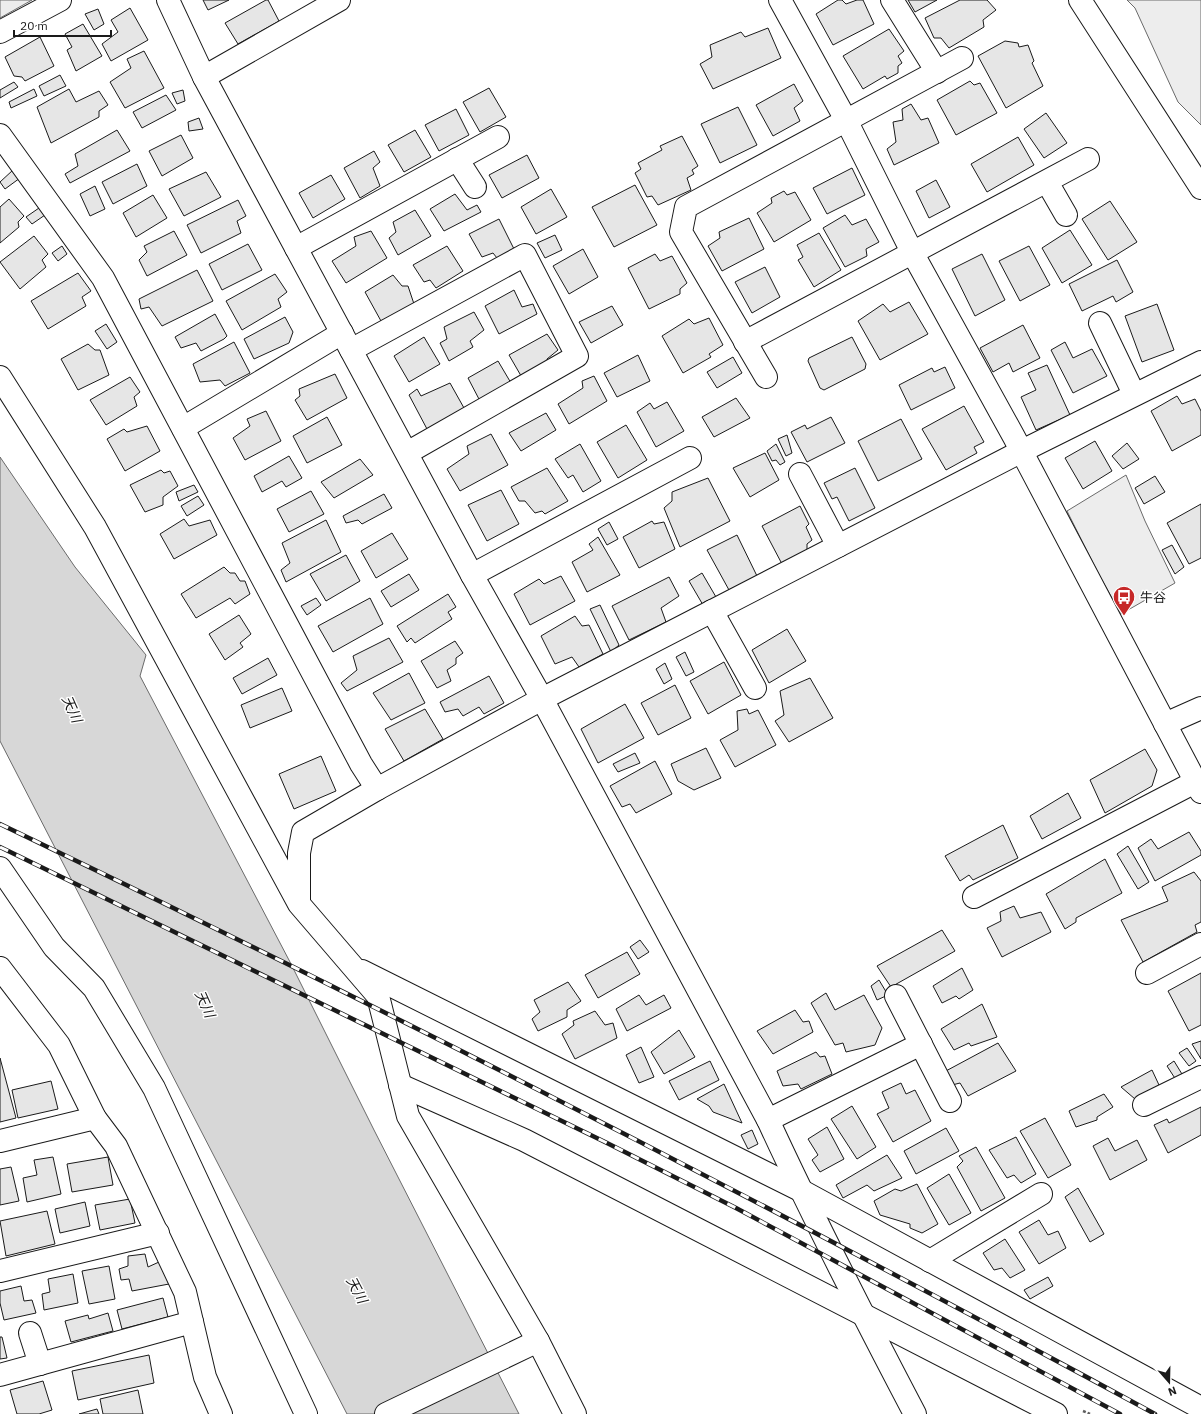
<svg xmlns="http://www.w3.org/2000/svg" width="1201" height="1414" font-family="'IBM Plex Sans','Noto Sans JP',sans-serif">
<rect width="100%" height="100%" fill="#fff"/>
<g fill="#ededed" stroke="#6a6a6a">
<polygon points="0,0 32,0 0,18"/>
<polygon points="1127,0 1201,0 1201,125 1178,102 1135,8"/>
<polygon points="1126,475 1145,521 1175,583 1121,614 1098,573 1067,511"/>
</g>
<polygon fill="#d7d7d7" stroke="#6a6a6a" points="0,457 75,567 146,655 140,676 290,962 374,1130 519,1414 347,1414 0,741"/>
<g fill="#e6e6e6" stroke="#1a1a1a">
<polygon points="203,0 229,0 208,10"/>
<polygon points="266,0 268,0 279,21 238,44 225,23"/>
<polygon points="838,0 842,0 846,4 857,0 863,0 874,24 833,45 816,14"/>
<polygon points="908,0 937,0 915,12"/>
<polygon points="960,0 987,0 996,10 983,20 984,27 949,48 941,38 934,38 925,18"/>
<polygon points="130,8 148,40 111,61 102,44 118,32 111,20"/>
<polygon points="98,9 104,24 94,30 85,14"/>
<polygon points="83,24 102,56 76,71 67,50 72,47 65,34"/>
<polygon points="768,28 781,58 713,89 700,64 712,57 710,45 741,32 745,37"/>
<polygon points="889,29 904,51 898,56 902,63 898,66 898,73 887,79 885,76 863,89 843,56"/>
<polygon points="40,37 54,66 25,81 22,77 14,76 5,57"/>
<polygon points="1005,41 1018,43 1019,47 1028,45 1034,61 1032,63 1043,86 1006,108 978,56"/>
<polygon points="144,51 164,88 125,108 110,82 131,68 127,59"/>
<polygon points="60,75 66,86 44,96 39,86"/>
<polygon points="970,81 974,85 980,83 997,113 956,135 937,100"/>
<polygon points="14,82 18,87 0,98 0,90"/>
<polygon points="794,84 803,101 794,108 800,121 773,136 756,105"/>
<polygon points="489,88 506,117 480,132 463,102"/>
<polygon points="34,89 37,96 11,108 9,102"/>
<polygon points="69,89 76,102 99,91 108,105 99,111 99,117 51,143 37,107"/>
<polygon points="183,90 185,101 177,104 172,93"/>
<polygon points="166,95 176,110 142,128 133,112"/>
<polygon points="911,104 921,120 928,118 939,143 894,165 887,149 896,142 893,122 903,120 902,109"/>
<polygon points="738,107 757,145 720,163 701,124"/>
<polygon points="456,109 469,135 439,151 425,125"/>
<polygon points="1046,113 1067,143 1044,158 1024,129"/>
<polygon points="199,118 203,129 189,131 188,122"/>
<polygon points="117,130 130,151 70,183 65,174 78,166 75,154"/>
<polygon points="415,130 431,157 404,172 388,145"/>
<polygon points="181,135 193,158 162,176 149,151"/>
<polygon points="682,136 698,166 692,170 694,174 687,178 691,190 658,205 652,196 647,197 635,173 641,169 638,163 662,150 660,146"/>
<polygon points="1018,137 1034,165 987,192 971,164"/>
<polygon points="374,151 380,162 373,168 380,186 360,198 344,168"/>
<polygon points="527,155 539,178 502,198 489,175"/>
<polygon points="137,164 147,186 113,204 102,182"/>
<polygon points="852,168 865,195 827,214 813,188"/>
<polygon points="13,170 20,178 5,189 0,182"/>
<polygon points="206,172 221,197 184,216 169,189"/>
<polygon points="331,175 345,199 313,218 299,193"/>
<polygon points="936,180 950,207 929,218 916,191"/>
<polygon points="635,185 657,225 614,247 592,207"/>
<polygon points="95,186 105,209 90,216 80,194"/>
<polygon points="551,189 567,217 536,234 521,207"/>
<polygon points="784,191 787,195 795,192 811,220 774,242 757,213 772,203 771,198"/>
<polygon points="455,194 467,210 477,205 481,212 444,231 430,209"/>
<polygon points="153,195 167,218 136,237 123,213"/>
<polygon points="9,199 24,216 18,222 19,227 0,243 0,207"/>
<polygon points="238,200 246,216 237,221 241,233 201,253 187,225"/>
<polygon points="1110,201 1137,242 1108,260 1082,219"/>
<polygon points="39,208 45,215 32,224 26,217"/>
<polygon points="415,210 431,236 398,255 389,238 396,232 393,222"/>
<polygon points="845,215 852,225 866,219 879,242 866,249 867,256 845,267 823,228"/>
<polygon points="749,218 764,249 722,271 708,246 720,238 719,232"/>
<polygon points="499,219 514,249 497,258 493,253 482,257 469,234"/>
<polygon points="1070,230 1092,265 1062,283 1042,248"/>
<polygon points="174,231 187,255 147,276 139,260 147,252 144,246"/>
<polygon points="371,231 387,258 346,283 332,261 356,246 354,237"/>
<polygon points="819,233 841,270 814,287 798,260 803,257 797,245"/>
<polygon points="555,235 562,250 545,258 537,243"/>
<polygon points="34,236 48,254 42,260 46,267 20,289 0,262"/>
<polygon points="248,244 262,270 222,290 209,264"/>
<polygon points="62,246 67,254 58,261 52,253"/>
<polygon points="447,246 463,271 436,288 430,280 424,282 413,265"/>
<polygon points="1029,246 1050,285 1020,301 999,261"/>
<polygon points="583,249 598,277 569,294 553,266"/>
<polygon points="655,254 660,261 672,256 687,283 680,289 680,294 649,309 628,268"/>
<polygon points="982,254 1005,300 975,316 952,269"/>
<polygon points="1117,260 1133,292 1116,302 1113,296 1082,311 1069,284"/>
<polygon points="765,267 780,297 752,313 735,282"/>
<polygon points="197,270 213,301 162,326 149,307 141,309 139,299"/>
<polygon points="78,273 91,291 82,297 86,306 48,329 31,301"/>
<polygon points="275,274 287,292 278,299 281,307 242,330 226,301"/>
<polygon points="393,275 402,286 408,286 414,304 381,321 365,292"/>
<polygon points="514,290 522,307 533,304 537,314 499,334 485,306"/>
<polygon points="909,302 928,334 880,360 858,321 883,304 890,312"/>
<polygon points="1157,304 1174,350 1142,362 1125,316"/>
<polygon points="612,306 623,325 591,343 579,322"/>
<polygon points="474,312 484,330 470,341 473,347 449,361 440,343 447,339 444,327"/>
<polygon points="215,314 227,336 224,339 201,351 196,343 181,348 175,337"/>
<polygon points="285,317 293,332 289,343 254,359 244,339"/>
<polygon points="709,318 723,345 709,354 711,357 683,373 662,336 689,319 694,324"/>
<polygon points="106,324 117,342 107,349 95,331"/>
<polygon points="1023,325 1040,358 1013,372 1009,363 993,372 980,348"/>
<polygon points="547,334 558,350 547,359 549,366 524,381 509,355"/>
<polygon points="424,337 440,364 409,382 394,356"/>
<polygon points="852,337 866,364 865,369 824,390 820,388 808,361 809,358"/>
<polygon points="234,342 250,373 225,386 220,380 200,382 193,364"/>
<polygon points="1065,342 1073,358 1092,349 1107,376 1073,393 1051,350"/>
<polygon points="88,344 95,350 100,350 109,375 78,390 61,359"/>
<polygon points="638,355 650,381 617,397 604,373"/>
<polygon points="733,357 742,373 717,388 707,372"/>
<polygon points="498,361 511,383 480,401 468,378"/>
<polygon points="1047,365 1070,415 1036,430 1021,397 1036,390 1028,373"/>
<polygon points="945,367 955,388 911,410 899,385 932,368 934,372"/>
<polygon points="335,374 347,398 307,420 295,400 300,396 299,389"/>
<polygon points="594,376 607,401 569,424 558,404 583,388 582,381"/>
<polygon points="130,377 140,392 134,397 137,406 106,425 90,400"/>
<polygon points="450,383 464,408 427,429 409,395 417,389 421,396"/>
<polygon points="1177,396 1182,404 1195,399 1201,411 1201,435 1172,451 1151,411"/>
<polygon points="736,398 750,418 714,437 702,417"/>
<polygon points="667,402 684,431 656,447 637,412 650,403 654,409"/>
<polygon points="964,406 984,442 974,447 977,453 946,470 922,429"/>
<polygon points="266,411 281,441 245,460 233,438 250,426 247,419"/>
<polygon points="546,413 556,430 521,451 509,433"/>
<polygon points="327,417 342,445 307,463 293,436"/>
<polygon points="831,417 845,443 807,462 791,432 805,425 807,429"/>
<polygon points="901,419 922,459 878,481 858,441"/>
<polygon points="626,425 647,460 618,478 597,442"/>
<polygon points="147,426 160,451 125,471 107,439 124,429 127,432"/>
<polygon points="491,434 508,465 460,491 447,469 469,454 467,446"/>
<polygon points="787,435 792,453 786,456 778,439"/>
<polygon points="1095,441 1112,471 1083,489 1065,458"/>
<polygon points="1127,443 1139,459 1123,469 1112,456"/>
<polygon points="580,444 601,481 583,492 573,475 568,478 555,459"/>
<polygon points="776,444 785,462 780,465 776,460 772,461 767,451"/>
<polygon points="765,453 779,480 750,497 733,468"/>
<polygon points="289,456 302,478 286,487 282,481 262,492 254,476"/>
<polygon points="360,459 373,475 334,498 321,482"/>
<polygon points="547,468 568,501 545,514 542,511 535,513 525,501 519,501 511,487"/>
<polygon points="855,468 875,508 849,521 837,497 832,499 824,483"/>
<polygon points="161,470 164,473 170,471 178,486 163,497 163,505 145,512 130,485"/>
<polygon points="1155,476 1165,492 1144,504 1135,488"/>
<polygon points="708,478 730,521 680,547 664,508 672,501 672,492"/>
<polygon points="194,485 198,492 179,501 176,492"/>
<polygon points="501,490 519,524 487,541 468,505"/>
<polygon points="311,491 324,514 289,532 277,509"/>
<polygon points="384,494 392,508 362,524 358,520 346,523 343,516"/>
<polygon points="198,496 204,505 187,516 181,506"/>
<polygon points="1201,504 1201,558 1189,564 1167,523"/>
<polygon points="800,506 809,524 806,527 812,540 807,544 807,551 782,564 762,526"/>
<polygon points="184,519 189,526 210,520 217,535 174,559 160,534"/>
<polygon points="326,520 341,552 286,582 281,570 290,563 282,543"/>
<polygon points="652,521 654,524 664,522 675,549 639,568 623,537"/>
<polygon points="609,522 618,539 607,545 598,529"/>
<polygon points="392,533 408,559 376,578 361,551"/>
<polygon points="737,535 757,576 729,590 707,550"/>
<polygon points="598,537 620,575 587,592 572,562 593,550 589,544"/>
<polygon points="1172,545 1184,567 1175,574 1162,550"/>
<polygon points="346,555 360,581 326,601 310,574"/>
<polygon points="224,567 230,573 235,573 240,581 245,581 250,594 235,604 230,598 196,618 181,594"/>
<polygon points="702,573 716,597 703,605 689,581"/>
<polygon points="409,574 419,590 391,607 381,591"/>
<polygon points="561,576 575,601 530,625 514,594 539,579 544,584"/>
<polygon points="669,577 679,596 661,608 666,622 629,640 612,606"/>
<polygon points="448,594 456,607 448,612 452,619 415,643 411,638 407,642 397,626"/>
<polygon points="316,598 321,605 307,615 301,606"/>
<polygon points="370,598 383,624 333,652 318,626"/>
<polygon points="600,605 619,645 611,652 590,609"/>
<polygon points="239,615 251,634 240,643 243,647 225,660 209,634"/>
<polygon points="575,616 582,626 589,625 603,654 579,667 572,657 555,664 541,636"/>
<polygon points="787,629 806,661 769,683 752,650"/>
<polygon points="389,638 403,662 347,691 341,683 357,670 353,656"/>
<polygon points="455,641 463,653 456,658 456,664 447,670 451,681 437,688 421,661"/>
<polygon points="685,652 694,672 686,676 676,657"/>
<polygon points="268,658 277,675 242,694 233,678"/>
<polygon points="724,662 741,695 708,714 690,681"/>
<polygon points="665,663 672,679 664,684 656,669"/>
<polygon points="409,673 425,703 391,720 373,693"/>
<polygon points="489,676 504,703 484,714 479,707 463,716 458,709 445,712 440,702"/>
<polygon points="810,678 833,718 789,742 775,721 784,715 780,691"/>
<polygon points="675,685 691,718 658,735 641,703"/>
<polygon points="282,688 292,711 250,728 241,705"/>
<polygon points="625,704 644,738 598,763 581,729"/>
<polygon points="425,709 443,739 404,761 385,729"/>
<polygon points="747,709 749,714 758,710 776,745 735,767 720,740 738,730 737,711"/>
<polygon points="706,748 721,778 694,790 678,781 671,764"/>
<polygon points="1145,749 1157,770 1152,786 1105,813 1090,780"/>
<polygon points="635,753 640,763 618,772 613,764"/>
<polygon points="321,756 336,791 294,809 279,774"/>
<polygon points="655,761 672,794 636,813 630,804 622,807 610,786"/>
<polygon points="1068,793 1081,818 1042,839 1030,816"/>
<polygon points="1003,825 1018,858 973,880 969,875 960,881 945,856"/>
<polygon points="1189,832 1201,851 1201,855 1155,881 1138,848 1151,839 1158,849"/>
<polygon points="1128,846 1149,882 1138,889 1117,854"/>
<polygon points="1105,859 1122,893 1076,918 1076,922 1065,929 1046,894"/>
<polygon points="1194,872 1201,881 1201,922 1195,925 1197,932 1143,962 1121,920 1168,901 1162,887"/>
<polygon points="1014,906 1020,918 1041,912 1051,932 1002,957 987,928 1001,921 1000,912"/>
<polygon points="942,930 955,951 891,987 877,966"/>
<polygon points="640,940 649,952 638,959 630,947"/>
<polygon points="627,952 640,974 598,998 585,975"/>
<polygon points="962,968 973,990 959,999 956,996 942,1003 933,986"/>
<polygon points="1201,973 1201,1025 1189,1031 1168,991"/>
<polygon points="879,980 888,995 877,1000 871,986"/>
<polygon points="568,982 581,1001 567,1010 567,1017 538,1031 532,1019 540,1012 534,1000"/>
<polygon points="826,993 835,1010 864,995 882,1028 875,1045 846,1052 843,1043 835,1045 811,1003"/>
<polygon points="639,995 646,1005 664,995 671,1008 627,1031 616,1009"/>
<polygon points="982,1004 997,1037 971,1046 969,1043 954,1050 941,1029"/>
<polygon points="795,1010 803,1022 809,1021 813,1032 773,1054 757,1031"/>
<polygon points="595,1011 605,1025 613,1023 617,1038 575,1059 562,1034 574,1025 573,1021"/>
<polygon points="679,1030 695,1057 664,1074 651,1052"/>
<polygon points="1201,1041 1201,1059 1192,1044"/>
<polygon points="998,1043 1016,1071 968,1096 960,1083 952,1085 944,1072"/>
<polygon points="641,1047 654,1077 639,1083 626,1055"/>
<polygon points="1187,1048 1196,1061 1189,1066 1179,1053"/>
<polygon points="816,1052 820,1057 825,1056 832,1074 801,1089 798,1084 783,1086 777,1071"/>
<polygon points="0,1058 16,1118 0,1122"/>
<polygon points="710,1061 719,1080 679,1100 669,1081"/>
<polygon points="1174,1061 1185,1079 1178,1083 1167,1066"/>
<polygon points="1152,1070 1159,1085 1135,1099 1121,1087"/>
<polygon points="51,1081 58,1109 18,1118 12,1090"/>
<polygon points="901,1083 906,1094 915,1090 931,1121 893,1142 877,1114 889,1108 882,1092"/>
<polygon points="724,1084 742,1123 713,1112 709,1106 697,1099"/>
<polygon points="1104,1094 1113,1107 1097,1117 1097,1120 1076,1127 1069,1111"/>
<polygon points="852,1106 876,1147 857,1159 831,1119"/>
<polygon points="1201,1107 1201,1135 1168,1153 1154,1125 1167,1119 1169,1123"/>
<polygon points="1045,1118 1071,1165 1048,1178 1020,1131"/>
<polygon points="827,1127 844,1159 820,1172 812,1160 818,1155 808,1139"/>
<polygon points="946,1128 959,1151 916,1174 904,1151"/>
<polygon points="752,1130 758,1144 748,1149 741,1135"/>
<polygon points="1016,1137 1036,1174 1021,1183 1014,1175 1007,1178 989,1150"/>
<polygon points="1108,1138 1115,1151 1137,1140 1147,1160 1110,1180 1093,1146"/>
<polygon points="976,1147 1005,1198 981,1211 957,1167 963,1161 959,1156"/>
<polygon points="887,1155 902,1178 874,1191 867,1185 843,1198 836,1185"/>
<polygon points="53,1157 61,1194 27,1202 23,1178 37,1175 34,1160"/>
<polygon points="108,1157 113,1185 72,1192 67,1164"/>
<polygon points="11,1167 19,1201 0,1205 0,1169"/>
<polygon points="949,1174 971,1213 949,1225 927,1188"/>
<polygon points="917,1184 938,1224 922,1233 910,1228 910,1224 880,1215 874,1201 895,1189 901,1191"/>
<polygon points="1078,1188 1104,1234 1090,1242 1065,1197"/>
<polygon points="130,1199 135,1223 100,1230 95,1205"/>
<polygon points="85,1202 90,1226 60,1233 55,1209"/>
<polygon points="47,1211 55,1244 6,1256 0,1221"/>
<polygon points="1039,1220 1048,1235 1058,1231 1066,1248 1039,1264 1019,1232"/>
<polygon points="1005,1239 1025,1270 1010,1278 1002,1268 994,1270 983,1253"/>
<polygon points="145,1254 148,1267 159,1262 169,1284 132,1291 129,1279 121,1280 119,1269 128,1266 128,1256"/>
<polygon points="109,1266 115,1299 89,1304 82,1271"/>
<polygon points="73,1274 78,1303 44,1310 42,1294 50,1292 48,1279"/>
<polygon points="1048,1277 1053,1286 1030,1299 1024,1290"/>
<polygon points="21,1286 24,1301 32,1300 36,1313 4,1320 0,1303 0,1291"/>
<polygon points="163,1298 168,1317 122,1329 117,1310"/>
<polygon points="108,1313 113,1331 71,1342 65,1321 88,1315 89,1319"/>
<polygon points="0,1337 2,1337 7,1358 0,1359"/>
<polygon points="149,1355 154,1383 78,1400 72,1371"/>
<polygon points="43,1381 52,1410 39,1414 17,1414 10,1390"/>
<polygon points="138,1390 143,1414 103,1414 100,1399"/>
<polygon points="97,1409 99,1414 79,1414"/>
</g>
<g fill="none" stroke-linecap="round" stroke-linejoin="round">
<g stroke="#1a1a1a" stroke-width="24">
<g id="minor">
<path d="M168,0l36,77 268,498 70,124 226,421c46,100 96,197 147,294"/>
<polyline points="780,0 846,120 913,254 1014,437 1201,792"/>
<polyline points="892,0 937,72"/>
<polyline points="1080,0 1201,188"/>
<polyline points="0,32 60,0"/>
<polyline points="204,77 339,0"/>
<polyline points="0,135 103,278 361,764 377,789 542,699 1022,451 1201,362"/>
<polyline points="457,159 475,187"/>
<polyline points="1047,182 1066,215"/>
<polyline points="296,248 498,137"/>
<polyline points="1100,323 1134,394"/>
<polyline points="745,342 1088,159"/>
<polyline points="351,350 525,255 577,356 407,453"/>
<polyline points="0,377 95,527 299,904 378,996 408,1116 538,1341 575,1414"/>
<polyline points="766,377 681,232 686,207 962,58"/>
<polyline points="183,428 342,333"/>
<polyline points="800,474 838,546"/>
<polyline points="472,575 690,458"/>
<polyline points="712,611 755,688"/>
<polyline points="1165,724 1201,708"/>
<polyline points="0,868 54,947 94,988 154,1088 306,1414"/>
<polyline points="974,897 1195,782"/>
<polyline points="299,903 299,853 303,832 377,789"/>
<polyline points="0,968 59,1045 95,1118 116,1146 185,1292 205,1377 221,1414"/>
<polyline points="362,971 800,1190 1201,1408"/>
<polyline points="1147,973 1201,944"/>
<polyline points="896,996 950,1101"/>
<polyline points="400,1085 524,1140 1056,1414"/>
<polyline points="1144,1105 1201,1077"/>
<polyline points="768,1120 921,1044"/>
<polyline points="0,1141 95,1118"/>
<polyline points="930,1261 1041,1194"/>
<polyline points="0,1271 158,1233"/>
<polyline points="30,1333 40,1364"/>
<polyline points="0,1375 192,1322"/>
</g>
</g>
<g stroke="#1a1a1a" stroke-width="24">
<polyline id="secondary" points="386,1414 538,1341"/>
</g>
<polyline stroke="#5f5f5f" stroke-width="2.5" stroke-dasharray="3 2" stroke-linecap="butt" points="1083,1411 1090,1414"/>
<use href="#minor" stroke="#fff" stroke-width="22"/>
<use href="#secondary" stroke="#fff" stroke-width="22"/>
<g stroke="#1a1a1a" stroke-width="4.5">
<g id="rail">
<path d="M0,824c390,187 775,384 1155,590"/>
<polyline points="0,847 605,1142 736,1208 1120,1414"/>
</g>
</g>
<use href="#rail" stroke="#fff" stroke-width="3" stroke-dasharray="9" stroke-linecap="butt"/>
</g>
<defs>
<g id="bus-pin" transform="scale(1.15)"><path d="M0 17L-7.5 6A9.5 9.5 0 1 1 7.5 6Z" fill="#c62828" stroke="#fff"/><path d="M-5-6H5V4H4V6H2V4H-2V6H-4V4H-5ZM-3.5-4V0h7V-4ZM-3.5 1.2v1.5H-2V1.2ZM2 1.2v1.5H3.5V1.2Z" fill="#fff"/></g>
</defs>
<g fill-rule="evenodd">
<use href="#bus-pin" x="1124" y="597"/>
</g>
<g text-anchor="middle" dominant-baseline="central" stroke-width="3" stroke-linejoin="round" paint-order="stroke">
<g font-size="13" fill="#1a1a1a" stroke="#fff" text-anchor="start">
<text x="1140" y="597">牛谷</text>
</g>
<g font-size="14" font-style="italic" fill="#1a1a1a" stroke="#fff">
<text transform="translate(72 709) rotate(66)">天川</text>
<text transform="translate(205 1004) rotate(66)">天川</text>
<text transform="translate(357 1290) rotate(62)">天川</text>
</g>
</g>
<g transform="translate(1169 1382) rotate(160)" stroke="#ffffff" stroke-width="3" paint-order="stroke">
<path d="M0-3L7 15L0 10L-7 15Z" fill="#1a1a1a"/>
<text y="-6" font-size="11" font-weight="bold" text-anchor="middle" fill="#1a1a1a">N</text>
</g>
<path d="M14 30v6h97v-6" fill="none" stroke="#1a1a1a" stroke-width="2"/>
<text x="20" y="30" font-size="12" fill="#1a1a1a" stroke="#ffffff" stroke-width="3" paint-order="stroke">20 m</text>
</svg>
